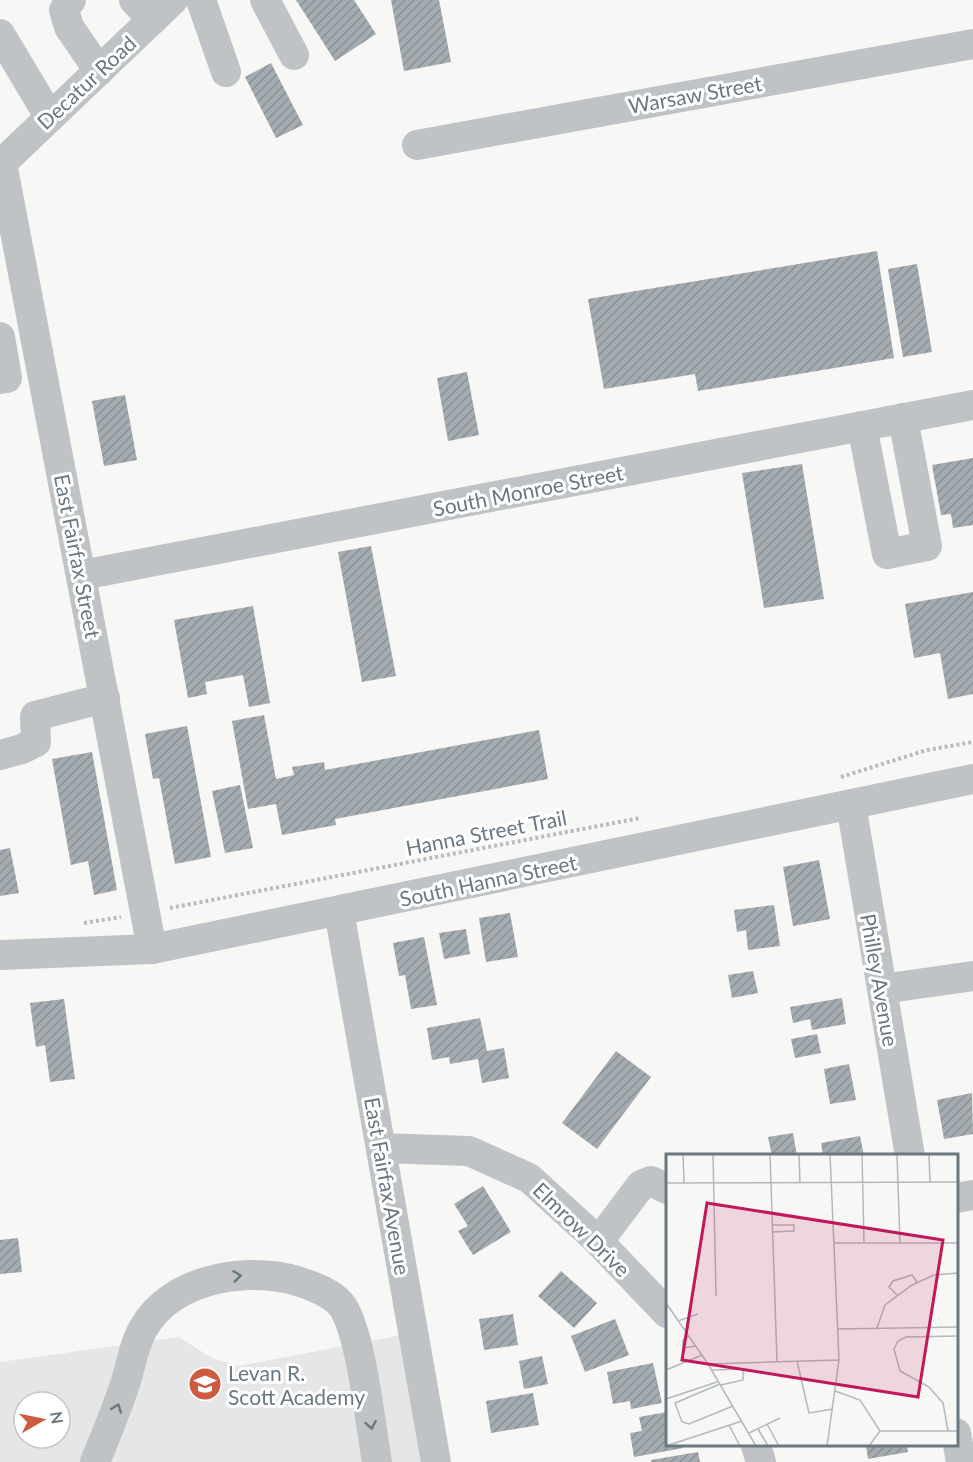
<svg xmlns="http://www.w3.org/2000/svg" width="973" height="1462" font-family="Lato,sans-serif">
<defs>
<pattern id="building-hatch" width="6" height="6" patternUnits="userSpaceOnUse" patternTransform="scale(1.5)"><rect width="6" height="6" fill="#a5acb1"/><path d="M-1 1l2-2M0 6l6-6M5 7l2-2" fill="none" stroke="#8a9195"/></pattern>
</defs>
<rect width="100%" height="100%" fill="#f7f7f5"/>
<path fill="#e5e6e5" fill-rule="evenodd" d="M402,1335l19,127h-421v-100l179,-25 33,21 26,8zM24,1402h36v36h-36z"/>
<g fill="url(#building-hatch)">
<polygon points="296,0 354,0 376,34 335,61"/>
<polygon points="391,0 439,0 451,62 404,71"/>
<polygon points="271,63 303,125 276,138 245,77"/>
<polygon points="877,251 894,358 698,391 695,374 604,389 588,299"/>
<polygon points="917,264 932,352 903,357 888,269"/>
<polygon points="467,372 479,435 448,441 437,378"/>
<polygon points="125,395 137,460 104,466 92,401"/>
<polygon points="973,458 973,525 953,528 951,514 941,515 932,465"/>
<polygon points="802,464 824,599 764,608 742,473"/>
<polygon points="371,546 396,676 362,682 338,552"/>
<polygon points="973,592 973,694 948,699 940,653 914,658 905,604"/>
<polygon points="253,606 270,703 249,707 243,675 205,682 207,694 188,698 174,620"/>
<polygon points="264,715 276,779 294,775 292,767 324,762 325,770 539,730 548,779 335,819 336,825 282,835 276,804 248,809 232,721"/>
<polygon points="187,726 211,857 175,864 159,778 153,779 145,734"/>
<polygon points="92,752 117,890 94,895 88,861 71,865 52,759"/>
<polygon points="240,785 253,848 225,853 212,791"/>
<polygon points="10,848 19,893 0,896 0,850"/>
<polygon points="819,860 830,919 793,926 783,867"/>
<polygon points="774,905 780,946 748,950 746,930 737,932 734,910"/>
<polygon points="510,913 518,957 486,962 479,918"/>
<polygon points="466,929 470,954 444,959 439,933"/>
<polygon points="424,937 437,1005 411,1009 405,975 399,976 393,943"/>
<polygon points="753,971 758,993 732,998 728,975"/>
<polygon points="842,998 846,1024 812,1030 810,1019 793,1023 790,1007"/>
<polygon points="64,999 75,1079 50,1082 45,1045 36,1047 30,1003"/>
<polygon points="480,1018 487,1051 504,1048 509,1078 482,1083 478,1059 450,1064 449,1057 432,1060 427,1028"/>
<polygon points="817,1034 821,1053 795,1058 791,1039"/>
<polygon points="616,1051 651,1077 597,1149 562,1123"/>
<polygon points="849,1064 856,1100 830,1104 824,1069"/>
<polygon points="972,1093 973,1134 944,1139 937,1100"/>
<polygon points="793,1133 797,1156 772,1156 768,1137"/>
<polygon points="860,1136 864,1156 823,1156 821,1143"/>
<polygon points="483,1186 511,1232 473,1255 458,1231 468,1226 454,1204"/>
<polygon points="18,1238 22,1272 0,1274 0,1240"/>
<polygon points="561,1271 597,1303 574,1328 538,1296"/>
<polygon points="513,1314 518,1345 484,1350 479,1319"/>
<polygon points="615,1319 629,1355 585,1372 571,1336"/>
<polygon points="542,1356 548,1384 524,1389 519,1361"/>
<polygon points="653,1363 662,1403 631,1409 630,1401 613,1404 607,1372"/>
<polygon points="533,1393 539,1425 491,1433 486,1401"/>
<polygon points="667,1412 667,1446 682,1446 683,1448 634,1457 630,1433 642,1431 639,1417"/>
<polygon points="866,1446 907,1446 908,1452 868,1459"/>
<polygon points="698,1452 700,1462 651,1462 651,1460"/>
</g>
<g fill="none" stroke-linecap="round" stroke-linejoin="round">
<g stroke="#b9bcbe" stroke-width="4" stroke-dasharray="3 3" stroke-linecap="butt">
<polyline points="841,777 927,750 973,742"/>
<polyline points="170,908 640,818"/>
<polyline points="84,923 121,917"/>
</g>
<g stroke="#bfc3c6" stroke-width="30">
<polyline points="71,0 64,10 69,27 99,71"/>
<polyline points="134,0 152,20"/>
<polyline points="201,0 226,72"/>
<polyline points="265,0 294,55"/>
<polyline points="0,34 49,116"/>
<polyline points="417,145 973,44"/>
<polyline points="2,163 152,949"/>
<polyline points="0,165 173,0"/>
<polyline points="0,337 7,378 0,379"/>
<polyline points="862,426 887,554 927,546 903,418"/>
<polyline points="82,575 973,405"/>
<polyline points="0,755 22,749 36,742 35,716 105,698"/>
<polyline points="851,804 910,1156"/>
<polyline points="339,911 436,1462"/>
<polyline points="0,955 152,949 973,779"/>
<polyline points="882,989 973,976"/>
<polyline points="381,1148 469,1151 529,1178 595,1238 667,1313"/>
<polyline points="956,1198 973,1195"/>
<polyline points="599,1241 641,1185 651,1181 667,1189"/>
<polyline points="956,1433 961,1462"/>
<polyline points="756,1446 761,1462"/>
<path d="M95,1462c11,-27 22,-53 31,-81 5,-16 8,-37 17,-52 29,-54 115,-65 166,-44 13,5 26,11 34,22 19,31 27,116 34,155"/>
</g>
</g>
<defs><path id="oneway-chevron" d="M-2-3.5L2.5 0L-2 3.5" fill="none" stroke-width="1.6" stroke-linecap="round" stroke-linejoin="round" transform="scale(1.5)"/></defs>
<g stroke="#6a7882">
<use href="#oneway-chevron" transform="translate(237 1276) rotate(-7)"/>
<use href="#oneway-chevron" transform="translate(117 1408) rotate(-70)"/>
<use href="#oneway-chevron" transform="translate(371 1425) rotate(80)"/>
</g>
<defs>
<g id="school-disc" transform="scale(1.725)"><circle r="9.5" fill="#cd5b3f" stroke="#fff"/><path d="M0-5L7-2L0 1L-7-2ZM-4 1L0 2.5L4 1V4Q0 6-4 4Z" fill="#fff"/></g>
</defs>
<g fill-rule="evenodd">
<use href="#school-disc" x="205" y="1384"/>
</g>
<g text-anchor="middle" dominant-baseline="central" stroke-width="6" stroke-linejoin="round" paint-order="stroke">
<g font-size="21" fill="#6a7882" stroke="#fff">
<text transform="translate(86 82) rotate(-43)">Decatur Road</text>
<text transform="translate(695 94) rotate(-10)">Warsaw Street</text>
<text transform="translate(528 490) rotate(-11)">South Monroe Street</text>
<text transform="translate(78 556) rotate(79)">East Fairfax Street</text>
<text transform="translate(486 832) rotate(-11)">Hanna Street Trail</text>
<text transform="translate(488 880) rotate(-12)">South Hanna Street</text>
<text transform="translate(880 980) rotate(80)">Philley Avenue</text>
<text transform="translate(388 1186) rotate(80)">East Fairfax Avenue</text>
<text transform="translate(582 1229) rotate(44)">Elmrow Drive</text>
</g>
<g font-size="21" fill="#6a7882" stroke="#fff" text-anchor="start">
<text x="228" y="1372">Levan R.<tspan x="228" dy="24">Scott Academy</tspan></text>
</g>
</g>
<g transform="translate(666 1154)">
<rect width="292" height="292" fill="#f7f7f5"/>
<path fill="none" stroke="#b2b9bd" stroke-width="1.5" d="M17,0l1,29M47,0l3,142M104,0l7,207M133,0l1,29M196,0l2,89M231,0l3,89M263,0l1,28M0,29l293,-1M106,71h22v6l-21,1M167,89h126M231,141l-8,-8 4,-6 19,-6 5,7M0,149l42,61 48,82M12,167l20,-7M211,174l8,-23 27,-20 22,-10 25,-2M172,175l121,-2M23,182l-6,4v8l13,-2M131,207l12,52 24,-4M42,210l131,-4M0,216l36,-15M46,216l31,-1v11l-22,5M54,230l-45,19 7,19 7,2 44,-18M169,237l25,9 20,31h79M0,245l51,-17M101,270l12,22M63,271l11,21M92,275l10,17M282,277l-5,-28 -14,-16 -29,-16 -6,-22 4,-8 8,-4 53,-1M83,279l31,-15M0,292l76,-25M161,292l12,-86 -9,-206M203,292l11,-15"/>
<path fill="#c2185b" fill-opacity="0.15" stroke="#c2185b" stroke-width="3" d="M41,49l236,37 -25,157 -236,-37z"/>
<rect width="292" height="292" fill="none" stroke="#6a7882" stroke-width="3"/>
</g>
<g transform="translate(42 1420) rotate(81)"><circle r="28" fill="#ffffff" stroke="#c3c9cd" stroke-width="1.5"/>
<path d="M0-4.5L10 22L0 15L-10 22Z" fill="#cd5b3f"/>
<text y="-9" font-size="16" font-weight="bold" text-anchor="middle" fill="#6a7882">N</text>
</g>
</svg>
